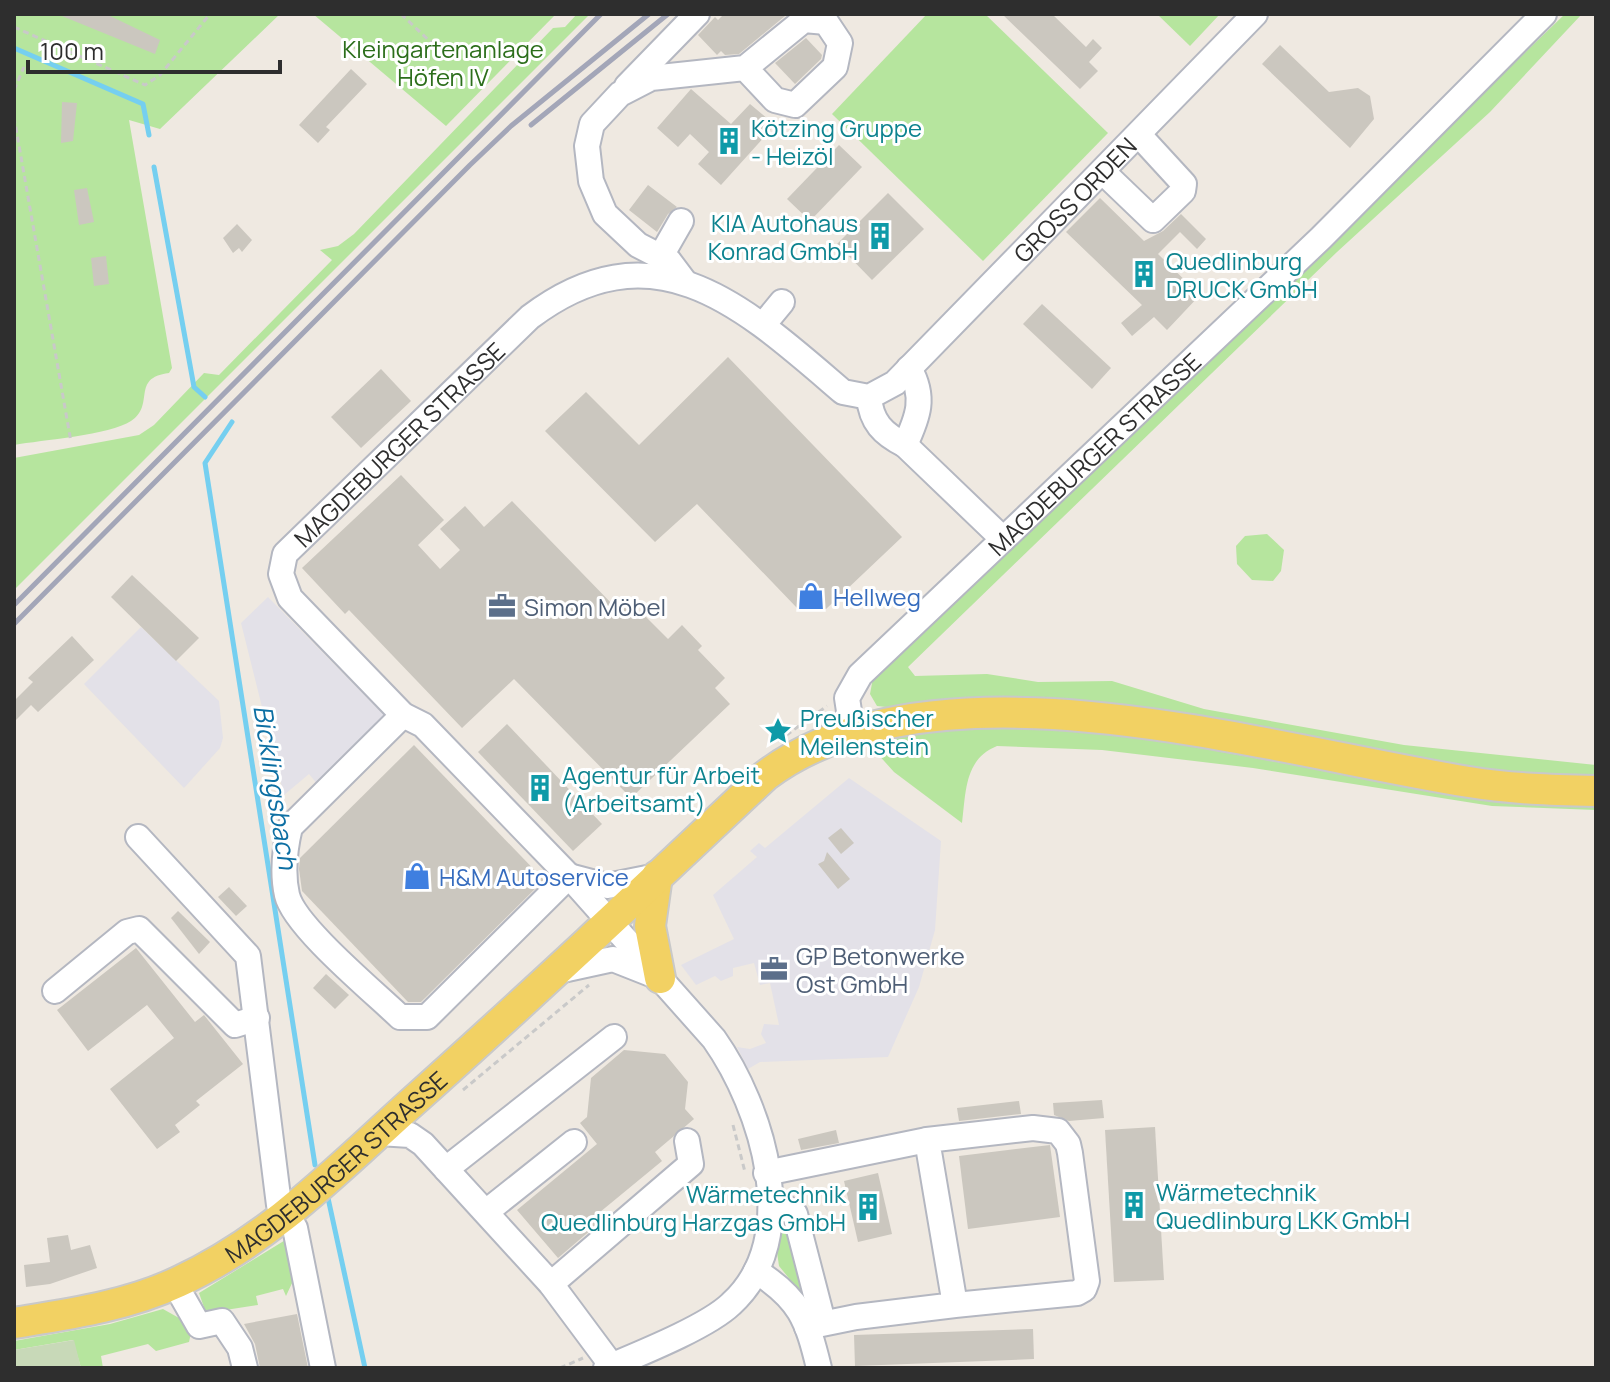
<svg xmlns="http://www.w3.org/2000/svg" width="1610" height="1382" font-family="Manrope,sans-serif">
<rect width="100%" height="100%" fill="#efe9e1"/>
<g fill="#e3e1e8">
<polygon points="268,597 386,717 318,785 309,774 284,795 241,623"/>
<polygon points="141,627 219,701 223,738 220,748 184,788 84,684"/>
<polygon points="849,778 941,841 935,930 919,987 888,1057 760,1062 748,1069 737,1047 750,1049 766,1043 761,1034 764,1024 779,1025 770,983 760,985 754,963 733,968 733,976 721,981 715,976 696,985 681,965 734,939 713,895 757,857 750,851 759,843 765,848"/>
</g>
<g fill="#b6e59e">
<path d="M14,14h266l-120,115 -31,-9 43,248 -3,5c-39,5 -13,32 -38,48 -21,14 -89,19 -117,24z"/>
<polygon points="313,14 556,14 446,126"/>
<polygon points="577,14 590,14 14,590 14,458 139,435 154,425 204,373 219,375 332,260 320,250 338,246 354,234 553,28 565,27"/>
<polygon points="927,14 985,14 1108,133 983,261 832,114"/>
<polygon points="1157,14 1220,14 1190,46"/>
<polygon points="1565,14 1582,14 1490,112 1337,252 908,667 915,676 987,674 1038,682 1112,681 1204,709 1404,745 1596,765 1596,781 1544,779 877,706 870,694 873,678 903,647 1012,548"/>
<polygon points="1267,534 1284,550 1281,571 1273,581 1252,580 1237,564 1236,546 1245,536"/>
<path d="M996,724l111,7 385,70 104,2v7l-104,-4 -239,-38 -151,-18 -105,-4c-33,13 -31,47 -35,77l-68,-51 -27,-30 58,-12z"/>
<polygon points="783,1218 788,1218 813,1308 779,1266 777,1252"/>
<polygon points="287,1239 293,1281 286,1296 283,1289 256,1296 258,1305 206,1313 199,1293"/>
<polygon points="163,1309 179,1318 191,1333 189,1342 156,1351 148,1344 101,1356 103,1368 81,1368 73,1340 14,1350 14,1341 110,1324"/>
</g>
<polygon fill="#c8d9b8" points="74,1340 81,1368 14,1368 14,1350"/>
<g fill="none" stroke-linecap="round" stroke-linejoin="round">
<g stroke="#75cff0" stroke-width="5">
<polyline points="14,48 143,104 149,135"/>
<polyline points="154,167 194,387 205,397"/>
<polyline points="232,422 205,463 315,1165"/>
<polyline points="328,1198 365,1368"/>
</g>
</g>
<g fill="#cbc7bf">
<polygon points="57,14 106,14 160,40 155,54"/>
<polygon points="724,14 783,14 785,16 739,54 725,55 721,51 717,55 698,35 715,17 718,20"/>
<polygon points="1002,14 1052,14 1086,47 1093,39 1102,48 1089,62 1098,71 1080,89"/>
<polygon points="806,38 822,55 821,59 795,84 775,63"/>
<polygon points="1280,45 1329,92 1358,88 1370,96 1374,119 1350,148 1262,64"/>
<polygon points="351,69 367,84 326,127 330,130 318,143 299,125"/>
<polygon points="691,89 731,124 750,104 775,125 721,185 698,164 709,152 690,134 678,147 657,128"/>
<polygon points="62,102 77,103 73,141 61,143"/>
<polygon points="839,145 862,167 810,221 787,199"/>
<polygon points="648,185 677,207 668,214 657,232 629,210"/>
<polygon points="87,188 94,222 79,225 74,190"/>
<polygon points="888,193 924,229 872,280 837,244"/>
<polygon points="1100,198 1144,241 1163,231 1181,214 1206,239 1197,249 1180,232 1158,254 1200,295 1167,330 1154,317 1132,336 1121,323 1142,305 1066,232"/>
<polygon points="237,224 252,240 242,252 239,248 233,253 223,238"/>
<polygon points="106,256 109,284 94,286 91,258"/>
<polygon points="1042,304 1111,368 1092,389 1023,324"/>
<polygon points="728,357 902,537 826,609 797,608 697,504 655,542 545,431 586,392 639,445"/>
<polygon points="381,369 411,401 361,448 331,417"/>
<polygon points="401,475 444,520 418,545 440,569 460,550 440,529 465,506 484,527 512,501 615,607 620,603 634,616 640,611 668,639 682,625 702,646 698,650 725,678 715,688 730,704 631,798 514,679 462,728 349,610 345,614 302,568"/>
<polygon points="132,575 199,638 176,661 111,597"/>
<polygon points="72,636 94,660 38,712 31,705 14,722 14,701 33,682 28,678"/>
<polygon points="507,724 602,824 573,851 478,752"/>
<polygon points="414,745 544,880 421,1002 408,1002 302,891 299,869 300,858"/>
<polygon points="841,828 854,843 841,854 828,838"/>
<polygon points="827,852 850,879 838,889 818,864 824,861"/>
<polygon points="229,887 247,906 236,916 218,897"/>
<polygon points="178,911 210,942 199,954 171,918"/>
<polygon points="136,948 195,1022 204,1015 243,1064 196,1101 200,1105 175,1125 180,1132 157,1149 110,1089 174,1038 147,1005 88,1051 57,1010"/>
<polygon points="326,974 349,995 335,1009 313,988"/>
<polygon points="624,1050 665,1054 688,1082 685,1109 694,1119 655,1152 662,1161 594,1217 599,1223 558,1258 517,1210 597,1144 580,1123 587,1117 591,1078"/>
<polygon points="1102,1100 1104,1118 1069,1121 1054,1115 1053,1103"/>
<polygon points="1019,1101 1021,1114 959,1121 957,1108"/>
<polygon points="1155,1127 1164,1280 1114,1282 1105,1130"/>
<polygon points="836,1130 839,1143 801,1150 798,1139"/>
<polygon points="1050,1145 1060,1217 968,1229 959,1156"/>
<polygon points="878,1173 892,1234 858,1242 844,1181"/>
<polygon points="68,1235 71,1250 90,1245 97,1268 50,1284 26,1287 24,1265 50,1262 47,1238"/>
<polygon points="297,1314 308,1368 260,1368 255,1344 244,1324"/>
<polygon points="1033,1329 1034,1359 855,1366 854,1335"/>
</g>
<g fill="none" stroke-linecap="round" stroke-linejoin="round">
<g stroke="#b4b7c1" stroke-width="28">
<g id="minor">
<polyline points="627,86 697,14"/>
<polyline points="1104,173 1153,220 1183,191 1184,184 1139,135"/>
<polyline points="661,256 681,221"/>
<polyline points="684,281 669,261 638,245 605,214 591,181 587,146 592,124 620,94 651,78 745,68 804,20 826,22 840,43 835,67 795,105 775,100 745,68"/>
<polyline points="763,325 782,302"/>
<path d="M869,397c2,25 14,37 36,48 13,-28 21,-48 4,-77"/>
<polyline points="905,445 1003,539"/>
<path d="M403,715l-113,112c-5,21 -8,46 -3,68 7,31 87,97 113,122h27l142,-141"/>
<path id="s1" d="M852,731l-5,-33 13,-23 461,-437 223,-224"/>
<polyline points="138,837 248,956 279,1205 295,1228 323,1368"/>
<polyline points="569,876 607,886 657,876"/>
<polyline points="558,971 613,959 651,974"/>
<polyline points="55,991 127,932 139,929 235,1025 257,1018"/>
<polyline points="379,1133 410,1135 423,1144 551,1284 612,1366"/>
<polyline points="446,1169 614,1037"/>
<polyline points="766,1173 927,1140"/>
<polyline points="771,1198 795,1214 823,1322"/>
<polyline points="486,1212 574,1142"/>
<path d="M756,1271c44,28 51,48 63,97"/>
<polyline points="175,1284 199,1326 222,1321 240,1348 245,1368"/>
<polyline points="551,1284 691,1164 687,1141"/>
<polyline points="807,1327 856,1317 955,1305 927,1140 1033,1128 1058,1131 1068,1144 1070,1153 1087,1281 1084,1289 1077,1293 955,1305"/>
<path id="s2" d="M606,1368c33,-14 101,-41 125,-64 73,-66 31,-197 -17,-265l-145,-163 -146,-151 -20,-10 -113,-117 -9,-24 4,-20 245,-237c126,-95 216,-8 313,75l26,5 26,-14 360,-369"/>
</g>
</g>
<g stroke="#c9c9c9" stroke-width="34">
<g id="major">
<polyline points="657,876 650,926 660,978"/>
<path id="s3" d="M14,1323c55,-9 113,-17 164,-41 91,-42 157,-110 230,-176 121,-108 239,-219 357,-330 172,-130 507,-25 704,6 42,7 84,8 127,9"/>
</g>
</g>
<g stroke="#c9c9c9" stroke-width="3" stroke-dasharray="6 4" stroke-linecap="butt">
<polyline points="401,14 439,50"/>
<polyline points="14,27 145,85 160,75 210,14"/>
<polyline points="14,90 24,67"/>
<polyline points="14,117 71,442"/>
<polyline points="778,741 827,706"/>
<polyline points="463,1090 589,985"/>
<polyline points="733,1125 745,1172"/>
<polyline points="560,1368 583,1358"/>
</g>
<use href="#minor" stroke="#fff" stroke-width="24"/>
<use href="#major" stroke="#f2d163" stroke-width="30"/>
<g stroke="#a3a6b8" stroke-width="5">
<polyline points="531,125 668,14"/>
<polyline points="14,605 601,14"/>
<polyline points="14,624 470,165 511,126 649,14"/>
</g>
</g>
<defs>
<g id="building-bare" transform="scale(2.16)"><path d="M-4-6H4V6H1V3H-1V6H-4ZM-2.5-4.3h1.7v1.8h-1.7ZM.8-4.3h1.7v1.8H.8ZM-2.5-1h1.7V.8h-1.7ZM.8-1h1.7V.8H.8Z" fill="#0f9aa8" stroke="#fff" stroke-width="2.5" paint-order="stroke"/></g>
<g id="shop-bare" transform="scale(2.16)"><path d="M-5-2.5h2.3a2.7 3.5 0 0 1 5.4 0H5L5.5 6h-11ZM-1.5-2.5h3a1.5 2.3 0 0 0-3 0Z" fill="#3f7fe0" stroke="#fff" stroke-width="2.5" paint-order="stroke"/></g>
<g id="office-bare" transform="scale(2.16)"><path d="M-6-3h4V-5.5h4V-3h4V5H-6ZM-1-4.5V-3h2v-1.5ZM-6 0V1H6V0Z" fill="#5c6f8a" stroke="#fff" stroke-width="2.5" paint-order="stroke"/></g>
<g id="sight-bare" transform="scale(2.16)"><path d="M0-6L1.8-2.2L6-1.7L2.9 1.2L3.7 5.4L0 3.3L-3.7 5.4L-2.9 1.2L-6-1.7L-1.8-2.2Z" fill="#0f9aa8" stroke="#fff" stroke-width="2.5" paint-order="stroke"/></g>
</defs>
<g fill-rule="evenodd">
<use href="#building-bare" x="729" y="141"/>
<use href="#building-bare" x="880" y="236"/>
<use href="#building-bare" x="1144" y="274"/>
<use href="#shop-bare" x="811" y="596"/>
<use href="#office-bare" x="502" y="606"/>
<use href="#sight-bare" x="778" y="731"/>
<use href="#building-bare" x="540" y="788"/>
<use href="#shop-bare" x="417" y="876"/>
<use href="#office-bare" x="774" y="969"/>
<use href="#building-bare" x="1134" y="1205"/>
<use href="#building-bare" x="868" y="1207"/>
</g>
<g text-anchor="middle" dominant-baseline="central" stroke-width="6" stroke-linejoin="round" paint-order="stroke">
<g font-size="24" fill="#2c6e1b" stroke="#fff">
<text x="443" y="48">Kleingartenanlage<tspan x="443" dy="28">Höfen IV</tspan></text>
</g>
<g font-size="24" fill="#0d838f" stroke="#fff" text-anchor="start">
<text x="751" y="127">Kötzing Gruppe<tspan x="751" dy="28">- Heizöl</tspan></text>
<text x="858" y="222" text-anchor="end">KIA Autohaus<tspan x="858" dy="28">Konrad GmbH</tspan></text>
<text x="1166" y="260">Quedlinburg<tspan x="1166" dy="28">DRUCK GmbH</tspan></text>
<text x="800" y="717">Preußischer<tspan x="800" dy="28">Meilenstein</tspan></text>
<text x="562" y="774">Agentur für Arbeit<tspan x="562" dy="28">(Arbeitsamt)</tspan></text>
<text x="1156" y="1191">Wärmetechnik<tspan x="1156" dy="28">Quedlinburg LKK GmbH</tspan></text>
<text x="846" y="1193" text-anchor="end">Wärmetechnik<tspan x="846" dy="28">Quedlinburg Harzgas GmbH</tspan></text>
</g>
<g font-size="24" fill="#2e2e2e" stroke="#fff">
<text stroke="none"><textPath href="#s2" startOffset="2100">GROSS ORDEN</textPath></text>
<text stroke="none"><textPath href="#s2" startOffset="1246">MAGDEBURGER STRASSE</textPath></text>
<text stroke="none"><textPath href="#s1" startOffset="382">MAGDEBURGER STRASSE</textPath></text>
<text stroke="none"><textPath href="#s3" startOffset="366">MAGDEBURGER STRASSE</textPath></text>
</g>
<g font-size="24" fill="#366cbe" stroke="#fff" text-anchor="start">
<text x="833" y="596">Hellweg</text>
<text x="439" y="876">H&amp;M Autoservice</text>
</g>
<g font-size="24" fill="#4e5e75" stroke="#fff" text-anchor="start">
<text x="524" y="606">Simon Möbel</text>
<text x="796" y="955">GP Betonwerke<tspan x="796" dy="28">Ost GmbH</tspan></text>
</g>
<g font-size="26" font-style="italic" fill="#0d6fa3" stroke="#fff">
<text transform="translate(276 787) rotate(81)">Bicklingsbach</text>
</g>
</g>
<rect width="1610" height="1382" fill="none" stroke="#2e2e2e" stroke-width="32"/>
<path d="M28 60v12h252v-12" fill="none" stroke="#2e2e2e" stroke-width="4"/>
<text x="40" y="60" font-size="24" fill="#2e2e2e" stroke="#ffffff" stroke-width="6" paint-order="stroke">100 m</text>
</svg>
